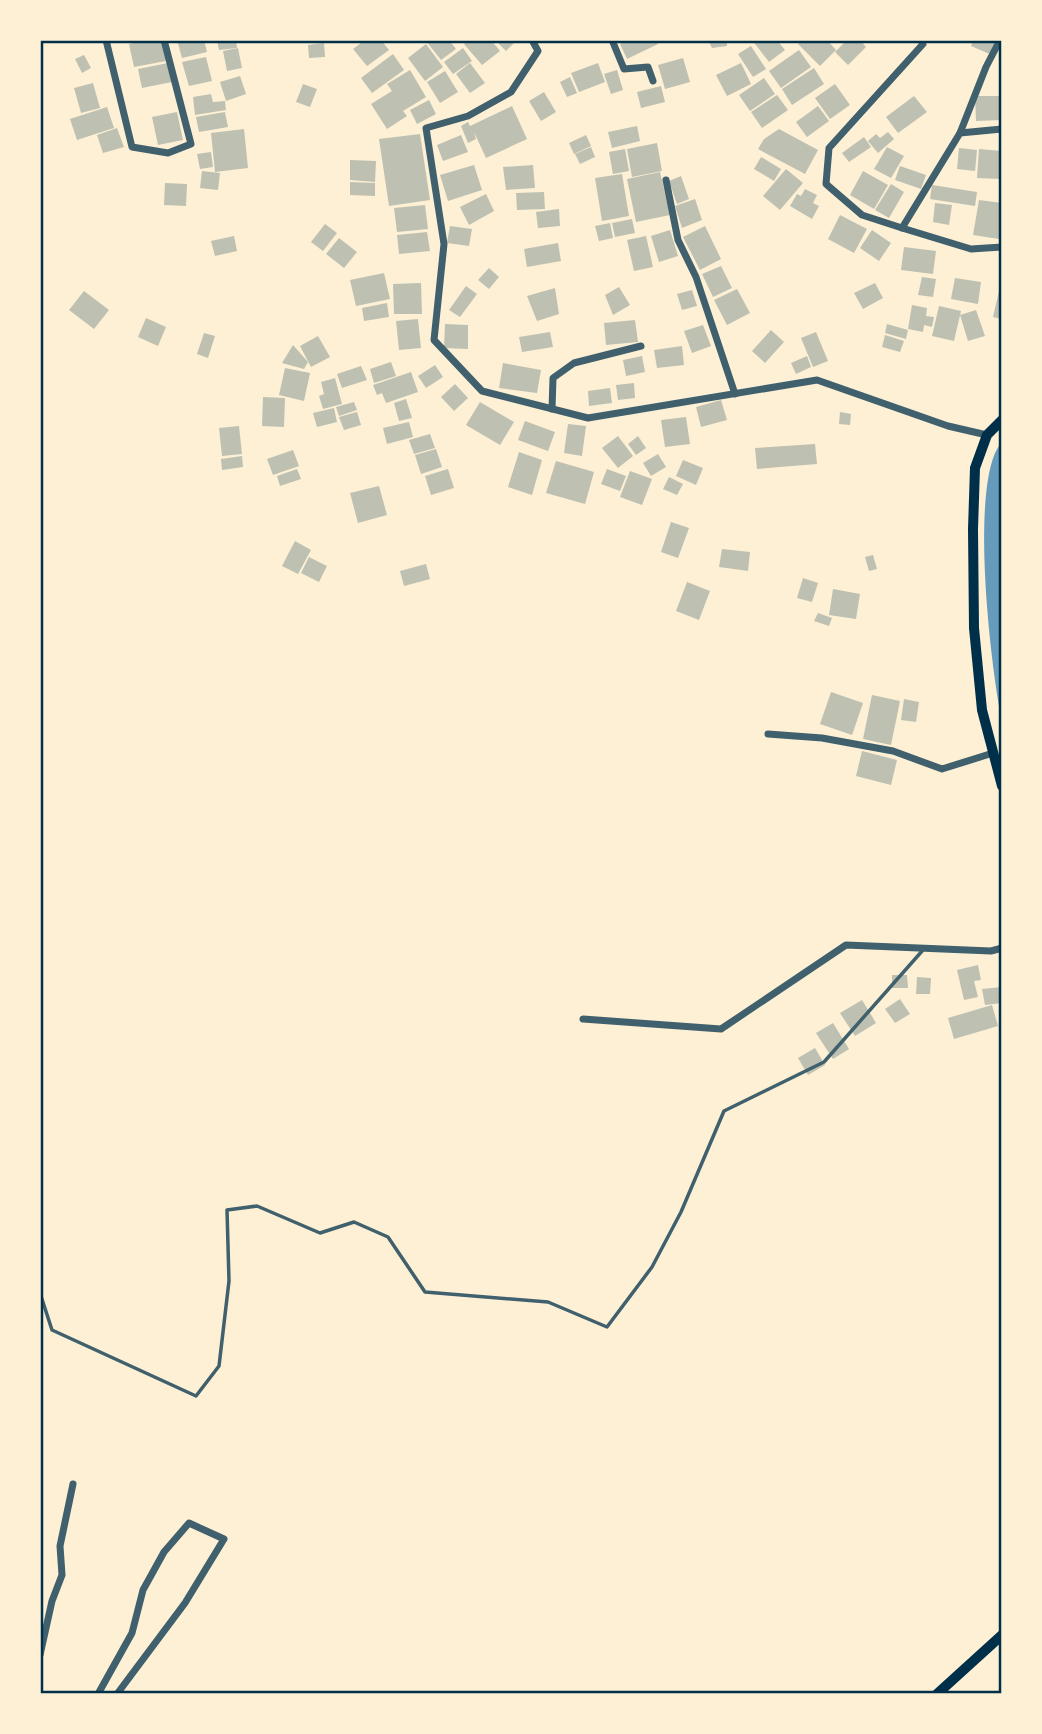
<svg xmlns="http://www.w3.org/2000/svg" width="1042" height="1734" font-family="Rubik,sans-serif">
<rect width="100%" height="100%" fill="#fdf0d5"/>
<path fill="#669bbc" d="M1002,442v280c-11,-51 -34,-244 0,-280z"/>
<g fill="#bec0b2">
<polygon points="146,40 162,40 166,61 134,67 129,44"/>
<polygon points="177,40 204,40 207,52 182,58"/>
<polygon points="217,40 236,40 237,48 219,50"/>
<polygon points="365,40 381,40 389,50 367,66 353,49"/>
<polygon points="449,40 456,49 441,60 426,41"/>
<polygon points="469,40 491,40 500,51 482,65 464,44"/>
<polygon points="495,40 517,40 506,51"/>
<polygon points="627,40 656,40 658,44 627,59 620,44"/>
<polygon points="708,40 727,40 727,46 712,48"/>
<polygon points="752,40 777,40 785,50 769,62"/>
<polygon points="803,40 827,40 836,50 820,66 798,44"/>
<polygon points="847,40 860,40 866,47 848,65 835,52"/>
<polygon points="973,40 998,40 992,55 971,46"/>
<polygon points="324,43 325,57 309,58 308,45"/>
<polygon points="426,44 443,67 425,81 408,58"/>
<polygon points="751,46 766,69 753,77 738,54"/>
<polygon points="238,48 242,68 227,71 223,51"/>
<polygon points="463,48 472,61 453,74 444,62"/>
<polygon points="799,50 811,67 781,88 769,71"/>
<polygon points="393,54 404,70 372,93 361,78"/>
<polygon points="84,55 91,68 82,73 75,59"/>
<polygon points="206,57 212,81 189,86 182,62"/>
<polygon points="683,58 690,82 665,89 658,65"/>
<polygon points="168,63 172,82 142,88 138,69"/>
<polygon points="470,63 485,83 470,93 456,74"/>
<polygon points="598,63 605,82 579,92 571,73"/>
<polygon points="741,63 751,84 727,96 716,75"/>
<polygon points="814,68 824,84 792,105 782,89"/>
<polygon points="410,70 426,97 403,111 407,116 387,129 371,104 392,91 387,84"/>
<polygon points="617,70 623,90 611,94 604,74"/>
<polygon points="445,71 458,92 440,103 427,82"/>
<polygon points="240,76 246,94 226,101 220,82"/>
<polygon points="570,77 577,93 567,97 560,82"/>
<polygon points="764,78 775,94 750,111 739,95"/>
<polygon points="93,83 100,108 81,113 74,88"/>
<polygon points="303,84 317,89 310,107 296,102"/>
<polygon points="835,84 850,105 830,119 815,98"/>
<polygon points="661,86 665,102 641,108 637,92"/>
<polygon points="544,92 556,112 541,121 529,101"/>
<polygon points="211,94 213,102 225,101 226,110 195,115 193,97"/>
<polygon points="777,95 788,110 762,128 751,112"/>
<polygon points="914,96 927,112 898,133 886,117"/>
<polygon points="975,96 1002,96 1002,120 976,121"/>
<polygon points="429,100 436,114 417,124 410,110"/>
<polygon points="512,106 527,139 486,158 474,132 476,139 468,143 461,126 468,122 470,126"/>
<polygon points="818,106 829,121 807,137 796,122"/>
<polygon points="107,107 114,128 77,140 70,119"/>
<polygon points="177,112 183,140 158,145 152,117"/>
<polygon points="225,112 228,127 199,132 196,117"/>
<polygon points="637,126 640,141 612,148 608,132"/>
<polygon points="117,128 124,147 103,153 97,135"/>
<polygon points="244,129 248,168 215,172 211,133"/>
<polygon points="779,129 818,150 805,174 758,149 764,139"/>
<polygon points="888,132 894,139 878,153 868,141 876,134 880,138"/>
<polygon points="420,134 430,200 389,206 379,139"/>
<polygon points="461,135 468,152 443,161 437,145"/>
<polygon points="586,135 591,146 574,154 569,143"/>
<polygon points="864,137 871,147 849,162 842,153"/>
<polygon points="657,143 662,171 632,177 627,149"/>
<polygon points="591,147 595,157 580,164 575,154"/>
<polygon points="887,147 904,156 891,178 874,169"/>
<polygon points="959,148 977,150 975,171 957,169"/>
<polygon points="625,149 629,171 613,174 609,152"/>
<polygon points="979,149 1002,151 1002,179 977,178"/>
<polygon points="211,152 213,167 200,169 197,154"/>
<polygon points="761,157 781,169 774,181 754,169"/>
<polygon points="350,160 376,161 375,182 350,180"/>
<polygon points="474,165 482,190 448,201 440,175"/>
<polygon points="533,165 535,188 506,190 503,167"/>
<polygon points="900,166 926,175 921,189 895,180"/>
<polygon points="786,169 803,183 780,210 763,196"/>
<polygon points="202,171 220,173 218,190 200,188"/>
<polygon points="863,171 888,185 874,209 850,195"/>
<polygon points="660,172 670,215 636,222 627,179"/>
<polygon points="622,174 629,216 602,221 595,178"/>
<polygon points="681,176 689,199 677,204 669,181"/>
<polygon points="350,182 375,183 375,196 350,195"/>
<polygon points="165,183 187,184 186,206 164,205"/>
<polygon points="891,184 904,192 889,218 875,210"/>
<polygon points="932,185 977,192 975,206 930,199"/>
<polygon points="805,189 817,195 813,203 819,206 812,219 790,206 797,194 801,196"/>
<polygon points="544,192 545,209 517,210 516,193"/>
<polygon points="486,194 494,211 469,225 460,207"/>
<polygon points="695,199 702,220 682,228 675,206"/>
<polygon points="979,200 1002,203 999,239 973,235"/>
<polygon points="935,203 952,205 949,225 933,222"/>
<polygon points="425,205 428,229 397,232 394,208"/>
<polygon points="559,209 560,226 538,228 536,212"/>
<polygon points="840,215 867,229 854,253 828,239"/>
<polygon points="632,219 635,233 615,237 612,223"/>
<polygon points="610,223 613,238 599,241 595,226"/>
<polygon points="325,224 337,233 323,251 311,242"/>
<polygon points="450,226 472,229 469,246 447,243"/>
<polygon points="705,226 721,259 700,270 683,237"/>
<polygon points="670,230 678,256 659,262 651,236"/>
<polygon points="872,230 891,243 879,261 860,248"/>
<polygon points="427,232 430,251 399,254 397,235"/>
<polygon points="234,236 237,251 215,256 211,241"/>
<polygon points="646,236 653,267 634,271 627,240"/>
<polygon points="339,238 357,252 344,268 326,254"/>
<polygon points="558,243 561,261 527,267 524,249"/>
<polygon points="904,247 936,251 933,274 901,270"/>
<polygon points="721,266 732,288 713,297 702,274"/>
<polygon points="489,268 499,277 489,289 478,280"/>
<polygon points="384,273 390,299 356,306 350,280"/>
<polygon points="922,277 936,279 933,297 918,295"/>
<polygon points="955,278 981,282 978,304 951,299"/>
<polygon points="421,283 422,314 394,314 393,284"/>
<polygon points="875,283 883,298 863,309 854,293"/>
<polygon points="466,286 477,294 460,317 449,310"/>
<polygon points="619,287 630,305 613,315 605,295"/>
<polygon points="555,288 559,314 537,321 527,296"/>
<polygon points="737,289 750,313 727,325 714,300"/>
<polygon points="692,290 697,306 682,310 677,294"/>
<polygon points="84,291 109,310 94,329 69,310"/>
<polygon points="999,291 1002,292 1002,319 993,317"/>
<polygon points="387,303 389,317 364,321 362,308"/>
<polygon points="912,305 927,308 926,316 934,317 932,327 924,325 923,332 908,329"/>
<polygon points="939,306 961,311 954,341 932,336"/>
<polygon points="976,310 985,336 968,341 960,315"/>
<polygon points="146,318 166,327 158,346 138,337"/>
<polygon points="418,319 421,348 399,350 396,321"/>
<polygon points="635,320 638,342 606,345 604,323"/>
<polygon points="445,324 468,325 468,349 444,348"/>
<polygon points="887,324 908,330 906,339 885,333"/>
<polygon points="703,325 711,346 692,353 684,331"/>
<polygon points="771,330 784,342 765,363 752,351"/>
<polygon points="550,332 553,347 522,352 519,337"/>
<polygon points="816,332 828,361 813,367 801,338"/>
<polygon points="204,333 215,336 208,358 197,354"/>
<polygon points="885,335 904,341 900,352 882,347"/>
<polygon points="318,336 330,357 311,367 300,346"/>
<polygon points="293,345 308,362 304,369 282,363"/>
<polygon points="682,346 684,365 657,368 654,350"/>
<polygon points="642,356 645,372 626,376 623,360"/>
<polygon points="807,356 811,367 796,374 791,363"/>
<polygon points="391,362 396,376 374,383 370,369"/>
<polygon points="503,363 541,370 537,393 499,388"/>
<polygon points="435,365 443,377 426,388 418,376"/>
<polygon points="361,366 367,380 342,388 337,374"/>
<polygon points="285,368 310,373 304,401 279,395"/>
<polygon points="411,372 418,392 386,403 382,393 377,395 373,385"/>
<polygon points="335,378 342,404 323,409 319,396 324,394 321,382"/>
<polygon points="634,383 635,398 618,400 616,385"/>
<polygon points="455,384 468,398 454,411 441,397"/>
<polygon points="610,388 612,403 589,406 588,391"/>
<polygon points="263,397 285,398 284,427 262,426"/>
<polygon points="406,399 412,418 399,421 394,403"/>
<polygon points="721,400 727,420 701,427 696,407"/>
<polygon points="354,402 357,410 339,416 336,407"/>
<polygon points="480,402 514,422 500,445 466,425"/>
<polygon points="334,408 337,422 317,427 313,413"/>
<polygon points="357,412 361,425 344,430 339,417"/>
<polygon points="840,412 851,414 850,425 839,424"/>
<polygon points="686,417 690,444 665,447 661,420"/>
<polygon points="525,421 555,432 548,451 518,440"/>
<polygon points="409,422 413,437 387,444 383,428"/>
<polygon points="568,424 586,426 582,456 564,453"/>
<polygon points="239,426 242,454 222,456 219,428"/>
<polygon points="430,434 435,448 414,454 409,440"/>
<polygon points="618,436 633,456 618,468 602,448"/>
<polygon points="638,436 646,448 636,455 628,444"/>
<polygon points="815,444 817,464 757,469 755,448"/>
<polygon points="436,449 442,467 421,474 415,455"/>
<polygon points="293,450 299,466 273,475 267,459"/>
<polygon points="519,452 542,460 532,495 508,487"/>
<polygon points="658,454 666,467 651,476 643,463"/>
<polygon points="242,456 243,467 222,470 221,459"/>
<polygon points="683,460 703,468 696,485 676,476"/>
<polygon points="556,461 594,472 585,504 546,493"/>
<polygon points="297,469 301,479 280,486 277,476"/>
<polygon points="448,469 454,488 431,495 425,476"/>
<polygon points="607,469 626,476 620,491 601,484"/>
<polygon points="630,471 652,479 642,505 620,497"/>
<polygon points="669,477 683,484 677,495 663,489"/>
<polygon points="379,486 387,515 358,523 350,493"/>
<polygon points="671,522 689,528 678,558 661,552"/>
<polygon points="295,541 311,550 298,574 282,566"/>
<polygon points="722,549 750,552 748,571 719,567"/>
<polygon points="873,555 877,569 869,571 865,557"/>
<polygon points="309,557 327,566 319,582 301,573"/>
<polygon points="426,564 430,579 404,586 400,571"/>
<polygon points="803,578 818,583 812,602 797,598"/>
<polygon points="687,582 710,591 699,620 676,611"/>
<polygon points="833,589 860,594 856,619 829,615"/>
<polygon points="818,613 832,618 829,626 814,621"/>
<polygon points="831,692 863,703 852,735 820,724"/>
<polygon points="872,695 900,701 891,745 863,739"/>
<polygon points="904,699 919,702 916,722 901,720"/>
<polygon points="862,751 897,760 891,785 856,776"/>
<polygon points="978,965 981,980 974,981 978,997 964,1000 957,970"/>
<polygon points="892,975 907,975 908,988 892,988"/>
<polygon points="917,977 931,978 930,994 916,994"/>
<polygon points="1002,987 1002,1003 985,1005 982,989"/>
<polygon points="900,999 910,1014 895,1023 885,1009"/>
<polygon points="862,1000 876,1023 855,1036 840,1013"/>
<polygon points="992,1005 998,1026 954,1039 948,1018"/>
<polygon points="833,1023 849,1049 833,1059 816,1033"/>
<polygon points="815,1048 825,1065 808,1075 798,1058"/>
</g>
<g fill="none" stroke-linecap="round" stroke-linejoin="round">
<polyline stroke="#3f606c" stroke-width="3.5" points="40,1293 52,1330 196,1396 219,1366 229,1281 227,1210 257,1206 320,1233 354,1222 388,1237 425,1292 548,1302 607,1327 652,1267 681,1212 724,1111 824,1062 923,950"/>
<g stroke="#3f606c" stroke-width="7">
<polyline points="106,40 132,147 168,153 191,144 164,40"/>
<polyline points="532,40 538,51 511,92 468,116 426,128 444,244 434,340 482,391 588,418 817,380 948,426 987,435"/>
<polyline points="612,40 624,69 648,67 653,81"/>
<polyline points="921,40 923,44 829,148 826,184 862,215 902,228 960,133 1002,129"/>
<polyline points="960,133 986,67 1000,40"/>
<polyline points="666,180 678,240 696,277 735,394"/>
<polyline points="902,228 971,249 1002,247"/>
<polyline points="552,409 553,378 574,363 641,346"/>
<polyline points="768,734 822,738 893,751 942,769 993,753"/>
<polyline points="583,1019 721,1029 846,945 991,951 1002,948"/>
<polyline points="40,1655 52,1601 62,1575 60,1546 73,1484"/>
<polyline points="98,1694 132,1633 143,1590 164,1552 189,1523 224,1539 185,1603 117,1694"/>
</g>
<g stroke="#003049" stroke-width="10">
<polyline points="1002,420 987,435 975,468 973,529 974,628 982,710 1002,786"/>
<polyline points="937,1694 1002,1635"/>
</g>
</g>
<rect width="1042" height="1734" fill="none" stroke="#fdf0d5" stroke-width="84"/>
<rect x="42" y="42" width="958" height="1650" fill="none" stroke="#003049" stroke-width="2.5"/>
</svg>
